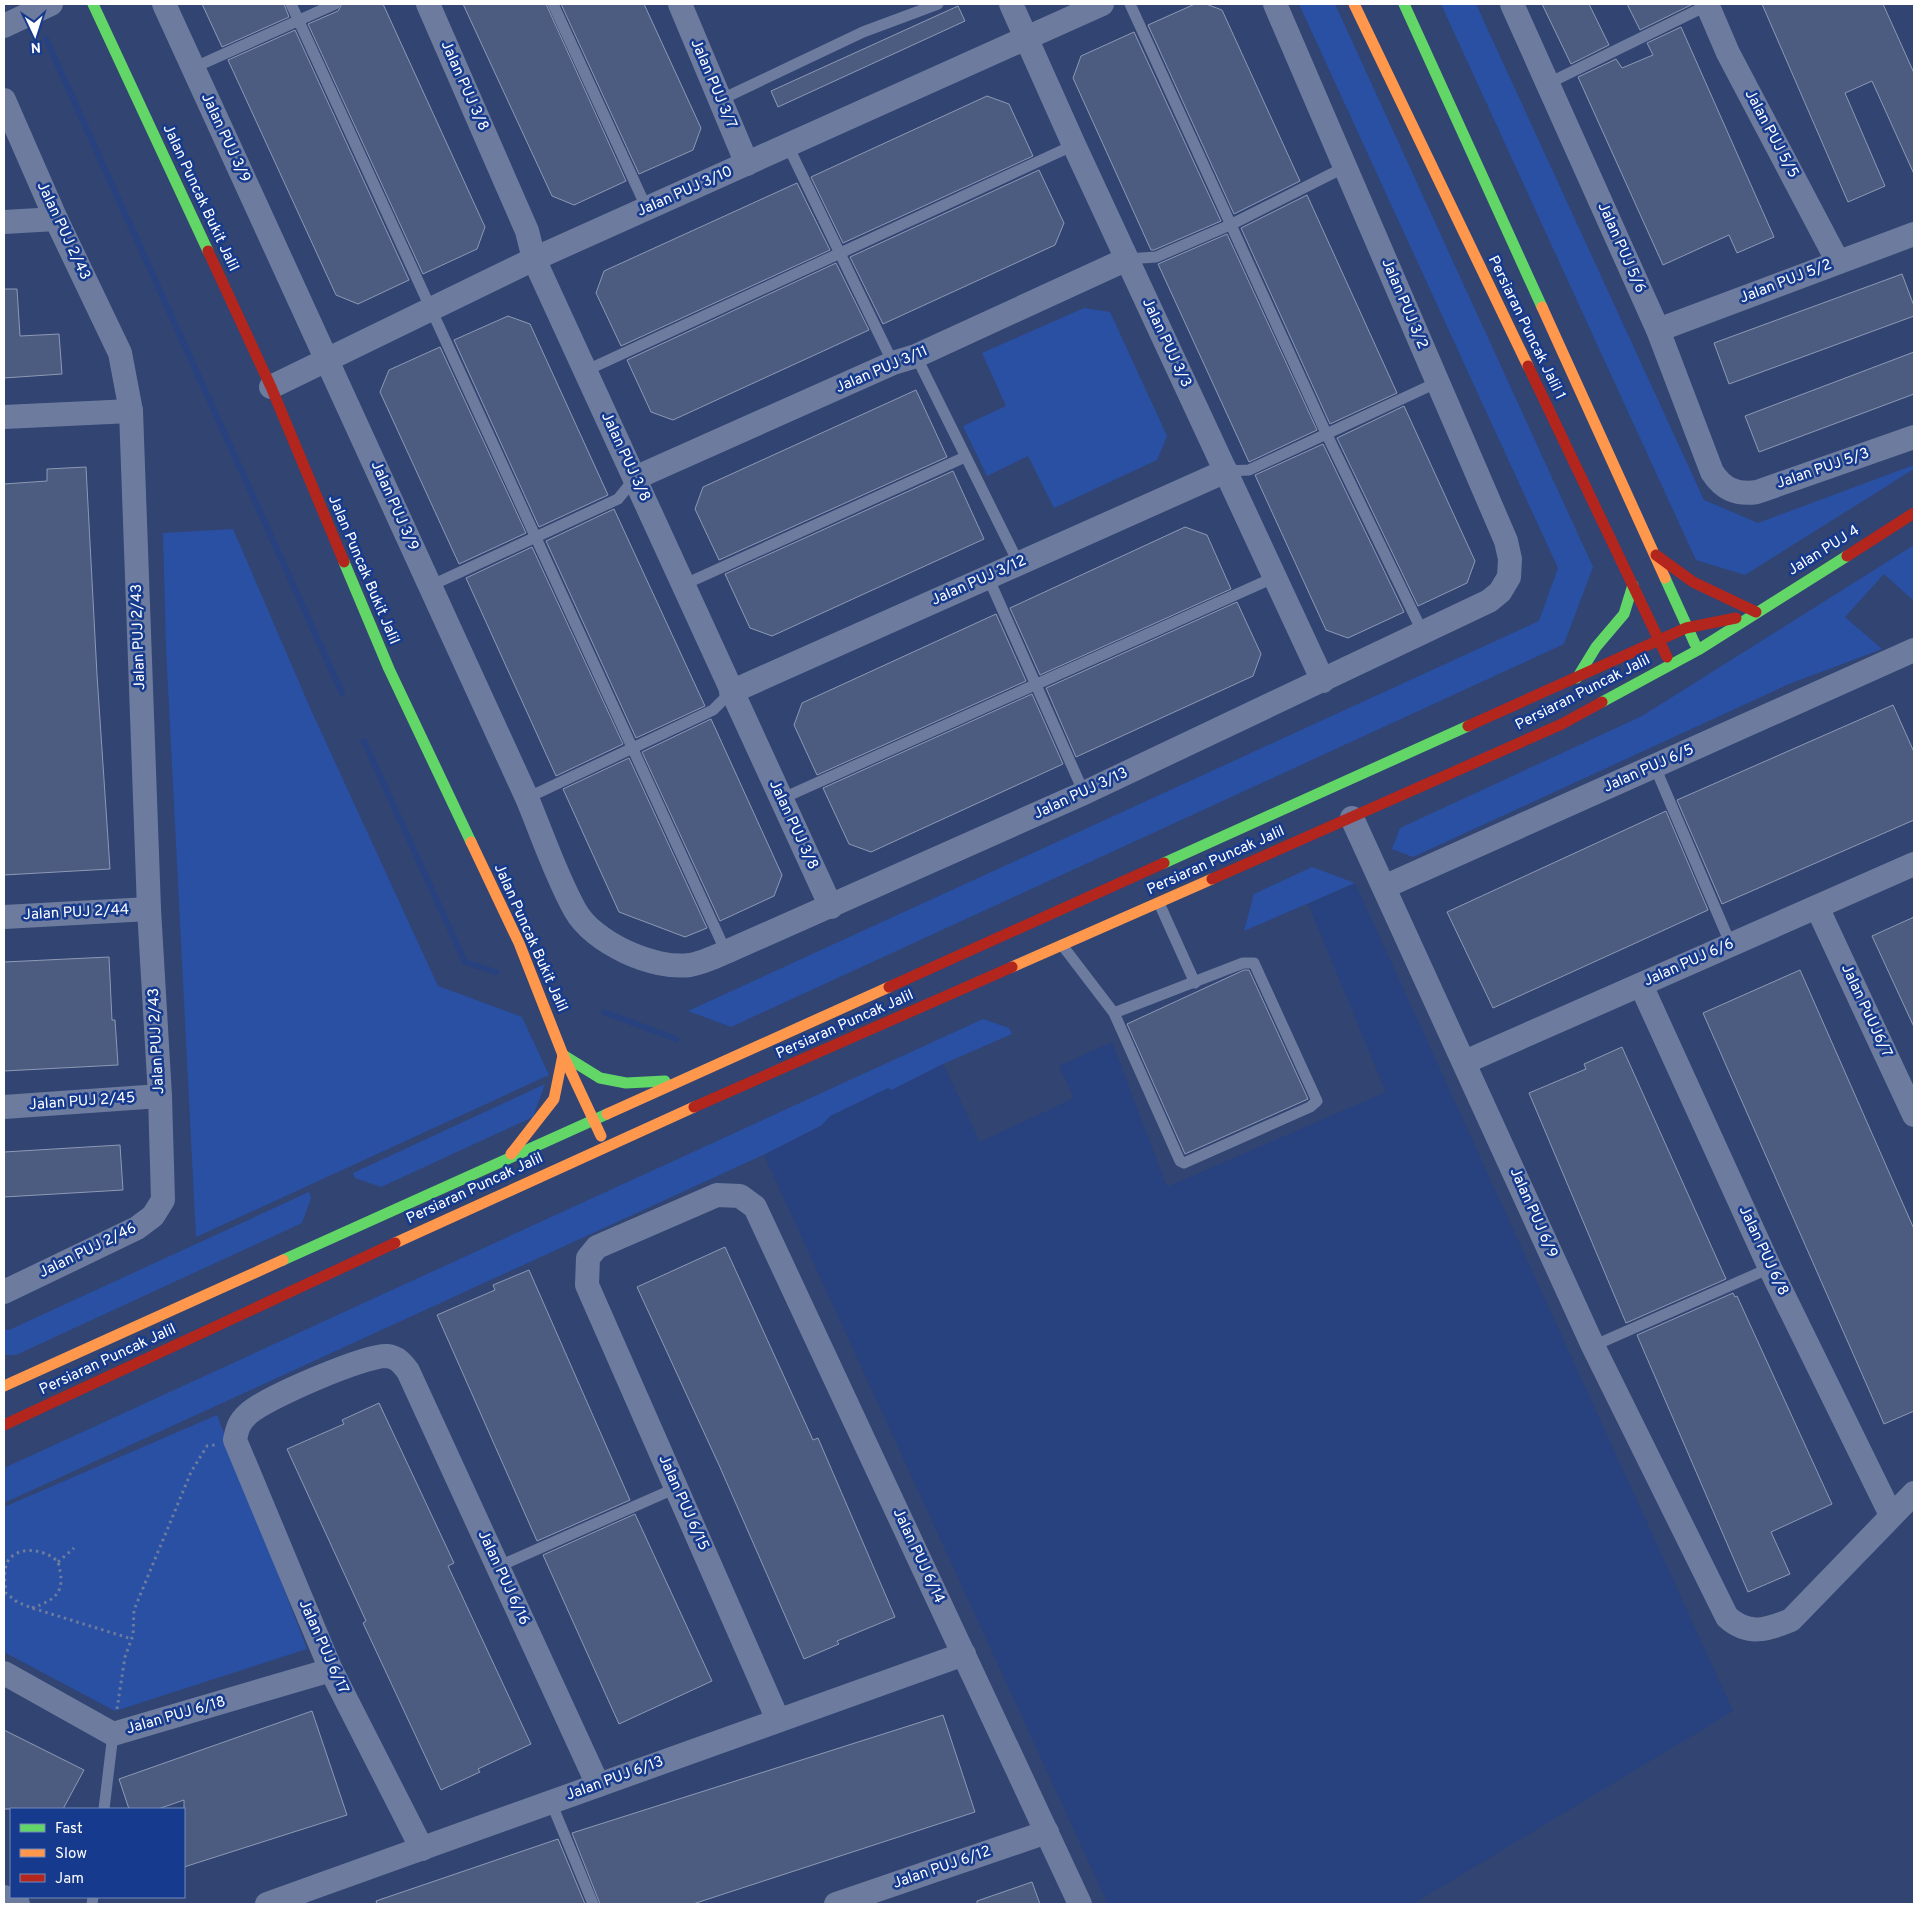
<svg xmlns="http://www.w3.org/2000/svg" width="1918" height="1908" font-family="Overpass,sans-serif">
<rect width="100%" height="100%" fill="#314472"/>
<g fill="#2a50a4">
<polygon points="1299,4 1335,4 1593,567 1564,644 731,1027 688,1011 1539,621 1558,568"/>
<polygon points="1441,4 1476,4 1704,500 1758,523 1914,465 1914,469 1745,575 1696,560"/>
<polygon points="1084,308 1110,312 1167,436 1157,460 1054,508 1028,456 987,476 963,426 1006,406 982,353"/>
<polygon points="233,529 311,710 438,986 522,1017 549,1075 196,1237 166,647 163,533"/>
<polygon points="1914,545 1914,601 1884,574 1845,617 1882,649 1789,684 1413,857 1392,849 1400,828 1642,716"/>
<polygon points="1312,867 1355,883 1244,931 1254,894"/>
<polygon points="983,1019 1009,1028 1012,1034 943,1064 763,1155 4,1503 4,1468"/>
<polygon points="545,1084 533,1117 381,1187 355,1178 353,1173"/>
<polygon points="309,1192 311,1198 302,1223 16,1355 4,1355 4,1330 9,1330"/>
<polygon points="217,1415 307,1649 115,1711 4,1652 4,1507"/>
</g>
<polygon fill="#28427f" points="1355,883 1733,1711 1413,1904 1108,1904 764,1155 821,1126 830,1116 888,1088 892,1090 943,1064 980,1142 1074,1098 1059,1066 1112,1042 1167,1187 1386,1092 1308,904"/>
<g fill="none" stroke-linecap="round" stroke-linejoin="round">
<g stroke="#28427f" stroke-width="6">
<polyline points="46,39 342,693"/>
<polyline points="364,741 465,962 496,972"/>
<polyline points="604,1012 676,1039"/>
</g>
</g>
<g fill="#4c5c81" stroke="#8d99b4">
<polygon points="202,4 284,4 289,17 222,47"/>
<polygon points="342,4 383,4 485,227 477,249 423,274 308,24 338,11"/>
<polygon points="463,4 546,4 626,181 574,205 552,196"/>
<polygon points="561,4 644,4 701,128 693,150 639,174"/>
<polygon points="1195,4 1206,4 1222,10 1300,181 1234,214 1148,25"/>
<polygon points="1542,4 1589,4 1609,45 1571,64"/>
<polygon points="1627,4 1693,4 1640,30"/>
<polygon points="1762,4 1883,4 1914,73 1914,174 1872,81 1845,93 1885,186 1848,202"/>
<polygon points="958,6 965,21 778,107 771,91"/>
<polygon points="1681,27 1774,237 1737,253 1729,235 1663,265 1578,77 1616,59 1622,68 1653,55 1647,43"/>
<polygon points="295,30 409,280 358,304 336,295 228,60"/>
<polygon points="1134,32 1221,221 1154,250 1151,250 1073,78 1081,56"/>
<polygon points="987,96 1009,104 1033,156 843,243 811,177"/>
<polygon points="1039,170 1064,223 1055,245 883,324 850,257"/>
<polygon points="797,183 830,250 621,346 596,293 604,271"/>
<polygon points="1307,195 1397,393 1330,424 1241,228"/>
<polygon points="1227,234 1317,430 1249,462 1158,264"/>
<polygon points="836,263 869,330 673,420 651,412 627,360"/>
<polygon points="1902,274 1914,306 1914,316 1729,384 1714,343"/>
<polygon points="4,289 17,289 20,336 59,334 62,374 4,378"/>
<polygon points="508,316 530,324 608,495 539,527 454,340"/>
<polygon points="440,347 526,533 459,564 380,392 389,370"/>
<polygon points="1914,352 1914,394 1759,452 1745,416"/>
<polygon points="916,390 947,457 719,560 695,509 703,487"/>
<polygon points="1404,406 1475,561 1467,583 1418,606 1337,438"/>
<polygon points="1323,444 1404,612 1348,638 1326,630 1255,475"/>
<polygon points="86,467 97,675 110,869 4,875 4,484 47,481 47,469"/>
<polygon points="953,471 984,539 772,636 750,628 725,574"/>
<polygon points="614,509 705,706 636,738 546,541"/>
<polygon points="1185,527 1207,535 1231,589 1040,675 1010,608"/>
<polygon points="532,547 623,744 556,776 466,578"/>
<polygon points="1237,602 1261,654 1253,676 1076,757 1046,688"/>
<polygon points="996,614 1026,681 817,775 794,725 802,703"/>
<polygon points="1032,694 1063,764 871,852 849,844 823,788"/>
<polygon points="1893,705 1914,752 1914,820 1722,904 1677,800"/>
<polygon points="711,719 782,875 774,896 720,921 642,752"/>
<polygon points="629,758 707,928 685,937 619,912 563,789"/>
<polygon points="1666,811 1708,910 1493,1008 1447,912"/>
<polygon points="1914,917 1914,1027 1872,936"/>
<polygon points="109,957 112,1020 115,1020 118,1065 4,1071 4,962"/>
<polygon points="1244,970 1249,970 1308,1099 1185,1154 1127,1024"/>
<polygon points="1800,970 1914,1229 1914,1411 1884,1424 1703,1013"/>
<polygon points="1622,1047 1726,1279 1626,1323 1529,1093 1586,1069 1584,1064"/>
<polygon points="120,1145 123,1190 4,1197 4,1152"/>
<polygon points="725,1247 813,1440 818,1438 895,1617 837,1641 839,1644 804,1659 719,1465 637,1287"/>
<polygon points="529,1270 630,1500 537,1541 437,1315 495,1290 493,1285"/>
<polygon points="1733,1293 1735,1297 1737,1296 1832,1504 1771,1532 1790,1574 1748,1592 1637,1335"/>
<polygon points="379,1403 454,1563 448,1566 531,1744 478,1769 480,1772 441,1790 363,1623 366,1621 287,1449 344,1424 342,1420"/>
<polygon points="635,1514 712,1681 619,1724 543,1555"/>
<polygon points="312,1711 347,1815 184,1867 184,1800 158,1809 129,1809 119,1779"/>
<polygon points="943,1715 975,1812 693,1904 600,1904 572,1833"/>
<polygon points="4,1730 84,1770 63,1809 4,1809"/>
<polygon points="558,1839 585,1904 377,1904 376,1901"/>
<polygon points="1032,1882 1040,1904 977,1904 977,1901"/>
</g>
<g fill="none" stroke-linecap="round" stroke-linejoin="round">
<g stroke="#6d7c9e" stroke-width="3" stroke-dasharray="2.5 4" stroke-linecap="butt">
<polyline points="58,1562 74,1548"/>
<path d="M32,1608c26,-9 34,-17 26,-46 -11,-12 -39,-18 -50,-1 -5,9 -3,22 -2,32l11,9 15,6 100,31"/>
<polyline points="117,1709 125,1657 133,1635 134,1610 191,1472 207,1446 215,1445"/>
</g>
<g stroke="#6d7c9e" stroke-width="11">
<polyline points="291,4 726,952"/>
<polyline points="553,4 647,209"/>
<polyline points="1130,4 1326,433 1423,633"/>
<polyline points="193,68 335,4"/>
<polyline points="1547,84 1708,5"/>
<polyline points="720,100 863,32 938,4"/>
<polyline points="788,146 893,363"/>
<polyline points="1127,259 1156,257 1230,225 1345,167"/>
<polyline points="916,356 1019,564"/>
<polyline points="585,371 1074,145"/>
<polyline points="1226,471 1249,470 1438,382"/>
<polyline points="988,577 1084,793"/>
<polyline points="683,585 965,457"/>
<polyline points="430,586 618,499 635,478"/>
<polyline points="1655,767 1731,945"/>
<polyline points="527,798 713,710 731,692"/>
<polyline points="781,799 1275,577"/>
<polyline points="1159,903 1195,983"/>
<polyline points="1062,945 1114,1013 1180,1161 1184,1163 1310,1107 1317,1101 1254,963 1243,963 1114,1013"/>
<polyline points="1593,1346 1770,1268"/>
<polyline points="497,1567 676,1488"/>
<polyline points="551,1802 593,1904"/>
<polyline points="104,1809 113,1734"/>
<polyline points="92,1904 93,1897"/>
</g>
<g stroke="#6d7c9e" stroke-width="24">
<path d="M164,4l363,794c15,36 29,78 48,112 18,33 79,60 115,55 12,-2 25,-8 36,-13l358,-159 405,-192 11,-9 9,-15 1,-18 -4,-18 -231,-537"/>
<polyline points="428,4 527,231 534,259 831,907"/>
<polyline points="680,4 747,164"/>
<polyline points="1011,4 1074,145 1323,681"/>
<path d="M1512,4l146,326 54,142c11,17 24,23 45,20l157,-55"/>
<polyline points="1707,4 1728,53 1838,262"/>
<polyline points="4,26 51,4"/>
<polyline points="4,100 56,219 120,353 131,411 149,909 160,1096 163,1200 153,1216 137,1228 4,1292"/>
<polyline points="4,222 56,219"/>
<polyline points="1658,330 1914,234"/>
<polyline points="271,387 534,259 1102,4"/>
<polyline points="4,417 131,411"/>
<polyline points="635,478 893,363 916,356 1127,259"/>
<polyline points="731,692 1226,471"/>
<path d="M1352,818l241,528 134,271c21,19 40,13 64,3l123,-127"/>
<polyline points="1384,887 1914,650"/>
<polyline points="1817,907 1914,1115"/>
<polyline points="4,917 149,909"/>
<polyline points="1641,985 1770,1268 1891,1515"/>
<polyline points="1465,1062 1914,864"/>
<polyline points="4,1107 160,1096"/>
<polyline points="4,1673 113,1734 331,1670"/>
<polyline points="778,1720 587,1285 588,1258 597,1247 717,1195 740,1196 755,1207 1080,1904"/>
<path d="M422,1849l-91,-179 -96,-230c2,-11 4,-18 13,-26 17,-16 117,-59 139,-58 10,1 15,7 21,15l190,414"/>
<polyline points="4,1897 18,1904"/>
<polyline points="267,1904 964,1654"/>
<polyline points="836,1904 1047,1832"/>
</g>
<g stroke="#63d668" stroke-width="11">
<polyline points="93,4 208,251"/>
<polyline points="1404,4 1542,307"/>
<polyline points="344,562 389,669 471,842"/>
<polyline points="1665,578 1695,644"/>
<polyline points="1577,678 1596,647 1624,614 1633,585"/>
<polyline points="1602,702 1698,650 1847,556"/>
<polyline points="1164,863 1468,726"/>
<polyline points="563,1055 600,1078 626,1083 665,1081"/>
<polyline points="283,1260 607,1114"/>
</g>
<g stroke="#ff974d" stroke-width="11">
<polyline points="1354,4 1528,366"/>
<polyline points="1542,307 1665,578"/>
<polyline points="471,842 519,943 563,1055 601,1136"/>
<polyline points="1012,967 1212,879"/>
<polyline points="607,1114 889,987"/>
<polyline points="511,1154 554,1099 563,1055"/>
<polyline points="395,1243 694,1107"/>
<polyline points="4,1386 283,1260"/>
</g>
<g stroke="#b3261e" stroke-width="11">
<polyline points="208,251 271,387 344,562"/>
<polyline points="1528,366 1667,657"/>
<polyline points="1656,555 1693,582 1756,612"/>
<polyline points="1847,556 1914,513"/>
<polyline points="1468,726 1686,628 1736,618"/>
<polyline points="1212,879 1562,724 1602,702"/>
<polyline points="889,987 1164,863"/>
<polyline points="694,1107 1012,967"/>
<polyline points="4,1425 395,1243"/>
</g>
</g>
<g text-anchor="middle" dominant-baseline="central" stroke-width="5" stroke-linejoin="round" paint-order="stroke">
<g font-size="15" fill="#fff" stroke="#163a8d">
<text transform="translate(713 84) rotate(67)">Jalan PUJ 3/7</text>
<text transform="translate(464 86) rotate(66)">Jalan PUJ 3/8</text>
<text transform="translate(1771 134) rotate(62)">Jalan PUJ 5/5</text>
<text transform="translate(225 138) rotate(65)">Jalan PUJ 3/9</text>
<text transform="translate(685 192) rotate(-24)">Jalan PUJ 3/10</text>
<text transform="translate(200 198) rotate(65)">Jalan Puncak Bukit Jalil</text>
<text transform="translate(63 231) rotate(65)">Jalan PUJ 2/43</text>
<text transform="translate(1621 248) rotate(66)">Jalan PUJ 5/6</text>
<text transform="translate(1786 282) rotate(-21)">Jalan PUJ 5/2</text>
<text transform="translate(1404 304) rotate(67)">Jalan PUJ 3/2</text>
<text transform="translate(1526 328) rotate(64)">Persiaran Puncak Jalil 1</text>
<text transform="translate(1166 343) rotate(65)">Jalan PUJ 3/3</text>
<text transform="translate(882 370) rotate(-23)">Jalan PUJ 3/11</text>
<text transform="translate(625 457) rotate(65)">Jalan PUJ 3/8</text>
<text transform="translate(1823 469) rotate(-19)">Jalan PUJ 5/3</text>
<text transform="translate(394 506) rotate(66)">Jalan PUJ 3/9</text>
<text transform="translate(1824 551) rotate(-32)">Jalan PUJ 4</text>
<text transform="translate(363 570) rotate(67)">Jalan Puncak Bukit Jalil</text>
<text transform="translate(979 581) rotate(-24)">Jalan PUJ 3/12</text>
<text transform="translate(139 637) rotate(-92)">Jalan PUJ 2/43</text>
<text transform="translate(1583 693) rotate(-27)">Persiaran Puncak Jalil</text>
<text transform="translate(1649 769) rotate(-24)">Jalan PUJ 6/5</text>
<text transform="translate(1081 794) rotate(-25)">Jalan PUJ 3/13</text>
<text transform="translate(793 825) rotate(65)">Jalan PUJ 3/8</text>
<text transform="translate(1216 861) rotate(-24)">Persiaran Puncak Jalil</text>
<text transform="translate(76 913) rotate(-3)">Jalan PUJ 2/44</text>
<text transform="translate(530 938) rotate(66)">Jalan Puncak Bukit Jalil</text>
<text transform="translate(1689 963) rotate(-24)">Jalan PUJ 6/6</text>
<text transform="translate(1866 1011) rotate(65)">Jalan PuUJ6/7</text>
<text transform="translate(845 1025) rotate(-24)">Persiaran Puncak Jalil</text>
<text transform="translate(157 1041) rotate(-93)">Jalan PUJ 2/43</text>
<text transform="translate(82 1102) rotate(-4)">Jalan PUJ 2/45</text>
<text transform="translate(475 1189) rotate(-25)">Persiaran Puncak Jalil</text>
<text transform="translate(1533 1213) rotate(66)">Jalan PUJ 6/9</text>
<text transform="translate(88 1251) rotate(-26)">Jalan PUJ 2/46</text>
<text transform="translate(1763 1251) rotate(65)">Jalan PUJ 6/8</text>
<text transform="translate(108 1360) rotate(-25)">Persiaran Puncak Jalil</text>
<text transform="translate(683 1503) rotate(66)">Jalan PUJ 6/15</text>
<text transform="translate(918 1556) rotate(65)">Jalan PUJ 6/14</text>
<text transform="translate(503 1578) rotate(65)">Jalan PUJ 6/16</text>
<text transform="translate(323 1647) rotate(66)">Jalan PUJ 6/17</text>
<text transform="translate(176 1716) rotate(-16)">Jalan PUJ 6/18</text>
<text transform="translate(615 1779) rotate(-20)">Jalan PUJ 6/13</text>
<text transform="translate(942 1868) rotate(-19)">Jalan PUJ 6/12</text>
</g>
</g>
<rect width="1918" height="1908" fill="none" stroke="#ffffff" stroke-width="10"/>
<rect x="10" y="1808" width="175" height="90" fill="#163a8d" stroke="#7389bb"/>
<rect x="20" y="1824" width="25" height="8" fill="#63d668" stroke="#7389bb"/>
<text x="55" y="1833" font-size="15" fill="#ffffff">Fast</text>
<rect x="20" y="1849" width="25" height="8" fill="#ff974d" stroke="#7389bb"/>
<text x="55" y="1858" font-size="15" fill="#ffffff">Slow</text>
<rect x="20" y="1874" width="25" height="8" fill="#b3261e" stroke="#7389bb"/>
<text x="55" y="1883" font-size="15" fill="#ffffff">Jam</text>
<g transform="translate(35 35) rotate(176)" stroke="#163a8d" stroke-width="4" paint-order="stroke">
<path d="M0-4L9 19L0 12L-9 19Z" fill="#ffffff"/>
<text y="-8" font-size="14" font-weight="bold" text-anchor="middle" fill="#ffffff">N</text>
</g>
</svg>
